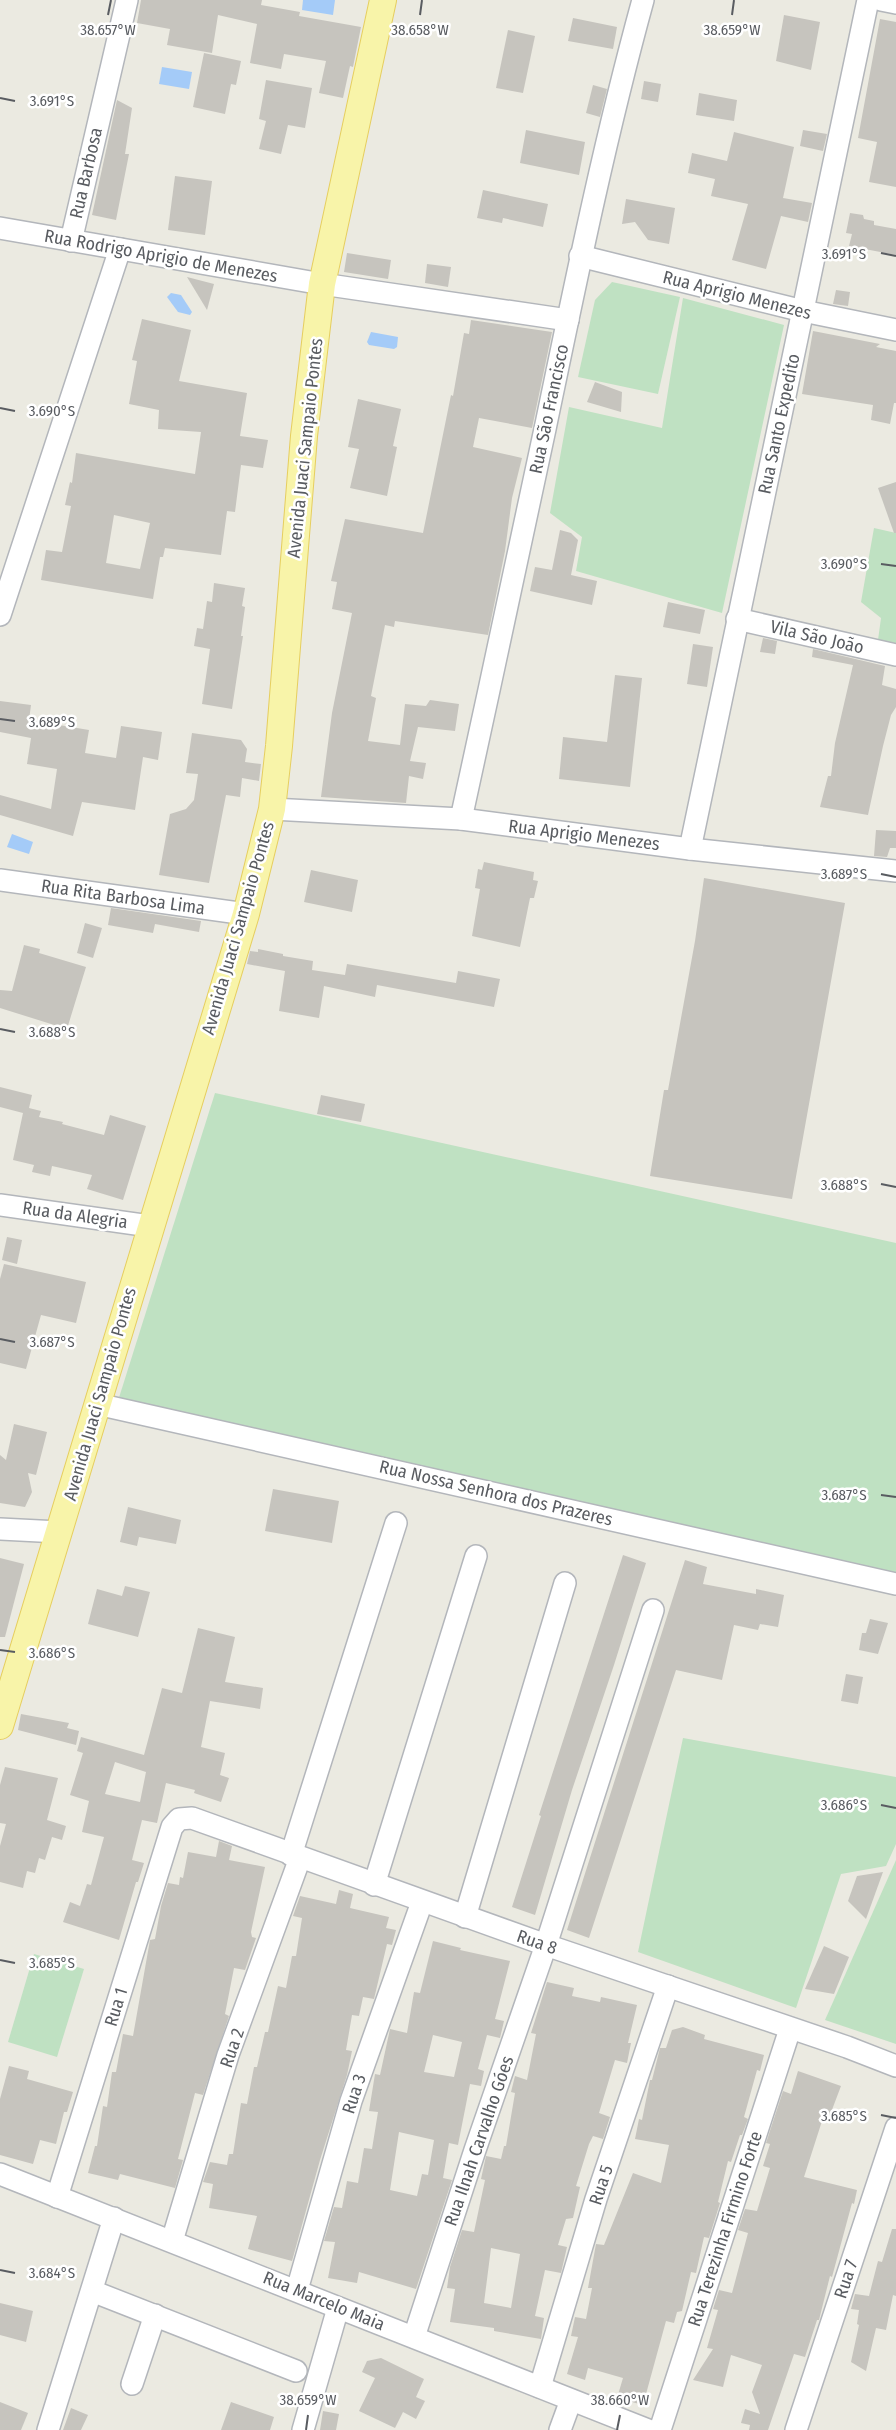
<svg xmlns="http://www.w3.org/2000/svg" width="896" height="2430" font-family="'Fira Sans Condensed',sans-serif">
<rect width="100%" height="100%" fill="#ebeae1"/>
<g fill="#bfe1c2">
<polygon points="612,282 680,297 658,394 578,377 595,300"/>
<polygon points="683,298 784,325 722,613 576,571 582,537 550,513 569,407 662,428"/>
<polygon points="874,528 896,533 896,644 878,640 881,618 861,602"/>
<polygon points="215,1093 896,1243 896,1582 117,1404"/>
<polygon points="683,1738 896,1777 896,1844 886,1866 841,1874 796,2008 638,1952"/>
<polygon points="896,1860 896,2044 825,2020"/>
<polygon points="34,1954 84,1969 57,2057 8,2042"/>
</g>
<g fill="#a4cbf8">
<polygon points="303,0 335,0 333,15 302,10"/>
<polygon points="162,67 192,72 189,89 159,84"/>
<polygon points="171,293 181,295 192,312 190,315 178,312 167,297"/>
<polygon points="371,332 398,337 397,347 394,349 369,345 367,342"/>
<polygon points="12,834 33,842 29,854 7,847"/>
</g>
<g fill="#c6c4be" fill-rule="evenodd">
<polygon points="141,0 262,0 261,5 300,12 299,16 361,27 353,67 350,66 343,98 319,93 326,61 284,54 281,69 250,63 257,24 218,15 212,53 167,45 170,29 137,23"/>
<polygon points="784,15 820,22 811,70 776,61"/>
<polygon points="573,18 617,27 613,49 568,41"/>
<polygon points="880,19 896,22 896,187 869,182 877,142 858,138"/>
<polygon points="508,30 535,36 523,93 496,88"/>
<polygon points="204,53 241,61 236,85 231,84 225,114 193,107"/>
<polygon points="266,80 312,88 305,128 288,125 281,154 259,149 266,121 259,119"/>
<polygon points="644,81 661,84 658,102 641,99"/>
<polygon points="593,85 607,89 600,117 586,113"/>
<polygon points="699,93 737,100 734,121 696,115"/>
<polygon points="117,100 132,108 125,154 129,154 116,220 92,215"/>
<polygon points="526,130 585,142 579,175 520,163"/>
<polygon points="803,130 827,134 823,151 800,146"/>
<polygon points="734,132 794,147 783,198 812,203 808,222 781,216 766,269 732,260 748,204 711,196 715,179 688,173 692,153 727,161"/>
<polygon points="175,176 212,181 205,235 168,230"/>
<polygon points="483,190 548,204 543,227 503,218 502,223 477,218"/>
<polygon points="626,199 675,208 669,244 648,240 635,222 622,224"/>
<polygon points="850,213 863,215 864,219 874,221 874,225 896,229 896,255 849,246 852,234 846,233"/>
<polygon points="347,253 391,260 388,279 344,272"/>
<polygon points="427,264 451,267 448,287 425,283"/>
<polygon points="187,277 214,284 207,310"/>
<polygon points="836,290 850,292 848,306 833,304"/>
<path d="M142,319l49,11 -12,51 68,12 -7,43 28,4 -5,28 -22,-3 -6,47 -8,-1 -6,44 -56,-7 -2,9h-3l-7,42 -112,-19 5,-30 16,2 9,-46 -6,-1 5,-23 2,1 4,-30 119,21 6,-42 -43,-3 1,-19 -30,-6 8,-43 -5,-1zM114,515l36,8 -10,46 -34,-6z"/>
<polygon points="471,320 552,332 532,428 479,418 473,447 522,458 512,498 505,551 488,635 395,621 394,627 385,625 371,696 376,698 368,741 400,745 405,704 426,706 430,700 459,704 455,731 418,727 410,761 426,763 423,779 409,776 406,803 321,797 332,713 352,613 332,609 337,582 331,581 345,519 423,533 451,395 453,396 464,333 469,334"/>
<polygon points="813,331 880,344 876,347 896,351 896,403 894,403 890,424 871,420 873,405 802,394"/>
<polygon points="595,382 622,392 621,412 587,402"/>
<polygon points="358,399 401,409 393,446 397,447 387,496 350,488 359,449 348,447"/>
<polygon points="896,482 896,533 894,533 878,488"/>
<polygon points="560,530 571,533 578,540 571,575 597,581 592,605 530,591 535,567 552,570"/>
<polygon points="214,583 245,588 242,606 245,607 241,636 243,636 232,709 202,704 210,649 194,646 197,628 203,629 207,601 212,602"/>
<polygon points="668,602 705,610 700,634 663,627"/>
<polygon points="763,638 777,641 775,654 760,652"/>
<polygon points="693,644 713,647 707,687 687,684"/>
<polygon points="813,649 885,666 882,685 896,689 896,707 891,715 883,746 868,815 820,807 828,776 831,776 835,743 853,665 812,657"/>
<polygon points="615,675 642,678 630,787 559,779 563,737 607,742"/>
<polygon points="0,701 31,705 29,720 89,730 85,753 116,758 121,726 162,732 158,760 143,757 135,810 82,802 73,836 0,815 0,795 51,809 57,769 27,764 31,738 0,732"/>
<polygon points="192,733 241,740 247,749 245,762 261,764 259,781 242,778 240,797 226,795 209,883 159,875 170,814 186,809 194,800 198,774 186,773"/>
<polygon points="876,830 896,831 896,848 890,848 887,857 874,856"/>
<polygon points="484,862 534,872 533,880 538,881 534,898 530,898 520,947 472,936 480,889 475,888 478,869 482,870"/>
<polygon points="311,870 358,880 352,912 304,902"/>
<polygon points="704,878 845,903 792,1199 650,1176 664,1090 668,1090 695,941"/>
<polygon points="111,908 201,921 199,932 155,924 153,933 108,925"/>
<polygon points="85,923 102,928 93,958 77,953"/>
<polygon points="24,945 40,949 39,953 86,967 67,1029 0,1008 0,990 12,991"/>
<polygon points="258,949 283,954 283,956 313,961 312,970 345,975 347,964 456,983 458,971 500,979 494,1007 377,985 375,997 324,986 319,1018 279,1011 285,971 247,964 250,951 258,952"/>
<polygon points="0,1087 32,1095 29,1108 41,1111 39,1117 63,1122 62,1124 104,1135 110,1115 146,1126 123,1200 87,1189 92,1175 52,1166 50,1176 32,1172 34,1165 13,1160 23,1113 0,1107"/>
<polygon points="321,1095 365,1104 361,1122 317,1114"/>
<polygon points="7,1237 22,1240 17,1264 2,1260"/>
<polygon points="4,1264 86,1282 76,1323 41,1315 26,1369 0,1363 0,1279"/>
<polygon points="14,1424 47,1432 36,1475 28,1473 32,1492 25,1507 0,1503 0,1455 6,1460"/>
<polygon points="273,1489 339,1501 332,1543 265,1531"/>
<polygon points="128,1507 181,1520 176,1544 139,1537 137,1546 120,1542"/>
<polygon points="623,1555 646,1563 614,1665 572,1790 535,1915 512,1907 541,1816 539,1815"/>
<polygon points="0,1558 24,1564 5,1637 0,1637"/>
<polygon points="685,1560 707,1567 703,1584 756,1594 756,1589 784,1595 778,1627 760,1624 758,1630 734,1625 722,1680 676,1670 589,1938 567,1930"/>
<polygon points="125,1586 150,1592 138,1637 88,1624 97,1589 122,1596"/>
<polygon points="870,1619 888,1623 878,1654 859,1650 862,1633 866,1633"/>
<path d="M198,1628l37,9 -10,45 38,6 -3,21 -50,-8 -9,46 24,6 -5,22 9,3 -8,24 -27,-9 1,-3 -29,-7 -9,40 -15,-3 -10,40 12,3 -6,19h-2l-17,58 -56,-18 7,-20 10,4 7,-22 4,1 13,-48 -22,-5 7,-31 -19,-6 13,-42 -6,-2 4,-14 63,18 18,-67 20,5zM115,1762l31,10 -6,30 -35,-8z"/>
<polygon points="846,1674 863,1677 858,1704 841,1701"/>
<polygon points="21,1714 69,1723 67,1728 79,1731 76,1745 18,1730"/>
<polygon points="5,1767 58,1778 47,1820 66,1826 62,1840 52,1837 45,1860 39,1858 35,1873 27,1871 23,1888 0,1882 0,1846 6,1824 0,1823 0,1785"/>
<polygon points="219,1841 232,1846 229,1860 265,1867 251,1932 252,1937 256,1938 245,1970 234,1968 225,2014 229,2016 203,2095 195,2093 178,2159 183,2160 175,2188 120,2174 118,2180 88,2173 95,2146 97,2146 103,2106 107,2107 112,2072 116,2072 123,2034 133,2036 150,1940 155,1939 161,1906 168,1883 179,1885 180,1877 183,1878 188,1852 216,1857"/>
<polygon points="883,1872 866,1919 848,1901 857,1876"/>
<polygon points="339,1890 353,1894 350,1908 389,1917 386,1928 396,1930 392,1945 387,1944 374,1999 363,1997 359,2016 352,2015 346,2050 352,2051 347,2075 320,2160 292,2261 248,2249 257,2216 209,2208 213,2184 203,2182 210,2162 227,2165 229,2154 233,2154 241,2103 247,2104 254,2067 257,2067 265,2032 268,2032 278,1986 286,1988 292,1956 296,1956 302,1918 293,1916 300,1896 336,1904"/>
<path d="M433,1941l28,7 -1,2 50,11 -15,58 9,2 -4,17 -13,-3 -9,34 6,2 -3,15 -11,-2 -12,61 -9,-2 -6,35 9,2 -36,109 -57,-17 -2,11 -29,-5 7,-36 -11,-1 10,-34 8,1 5,-27 11,2 6,-35 8,1 6,-37 -9,-1 6,-37 5,1 10,-46 17,4 7,-41 6,1zM433,2035l29,7 -8,35 -30,-5zM399,2132l35,8 -6,35 -6,-1 -5,22 -27,-6z"/>
<polygon points="824,1946 849,1957 834,1994 805,1989"/>
<path d="M547,1982l27,6 -2,8 28,6 1,-5 36,8 -9,38h3l-4,20 -12,-3 -16,53 11,4 -7,22 -10,-3 -4,8 -13,42 4,1 -7,31 -7,1 -8,26 9,2 -6,26 -16,-3 -10,46 9,2 -3,21 -47,-8v-3l-44,-6 5,-33 -8,-1 3,-21 12,-37 12,2 11,-52 -4,-1 5,-23 15,3 3,-13h2l9,-53 -4,-1 4,-16 12,4 9,-46 -5,-1zM491,2248l29,6 -9,54 -27,-5z"/>
<polygon points="683,2027 705,2035 704,2039 764,2055 760,2071 757,2070 744,2117 748,2119 742,2135 740,2135 731,2162 728,2161 718,2202 720,2203 709,2238 704,2237 696,2273 691,2272 682,2311 677,2312 674,2323 666,2321 643,2405 617,2398 623,2378 588,2368 585,2380 567,2374 578,2337 571,2336 575,2317 586,2319 592,2288 588,2288 596,2244 604,2245 633,2173 661,2183 669,2145 635,2139 639,2119 642,2120 650,2080 652,2080 660,2048 666,2048 672,2030"/>
<polygon points="9,2066 29,2071 27,2079 73,2092 67,2112 64,2112 56,2144 40,2140 33,2164 0,2155 0,2099"/>
<polygon points="798,2071 841,2086 827,2123 822,2121 804,2177 857,2190 854,2204 852,2203 832,2277 830,2276 819,2320 817,2320 805,2357 794,2354 768,2430 749,2430 750,2425 741,2423 745,2409 760,2414 752,2392 762,2365 731,2355 723,2387 693,2380 713,2349 707,2348 718,2310 713,2309 719,2290 732,2293 748,2233 738,2230 745,2209 757,2211 770,2168 763,2166 770,2144 766,2143 783,2091 791,2094"/>
<polygon points="892,2229 896,2229 896,2296 893,2295 886,2330 876,2328 866,2371 851,2362 859,2325 857,2324 859,2310 851,2309 855,2294 869,2296 878,2261 882,2262"/>
<polygon points="0,2303 33,2311 26,2342 0,2335"/>
<polygon points="381,2358 424,2379 416,2397 425,2401 416,2419 403,2412 395,2428 359,2411 375,2378 362,2372 367,2361"/>
<polygon points="0,2402 28,2413 21,2430 0,2430"/>
<polygon points="231,2402 274,2417 270,2430 221,2430"/>
<polygon points="71,2408 88,2415 81,2430 63,2430"/>
<polygon points="323,2411 339,2414 336,2430 320,2430"/>
</g>
<g fill="none" stroke-linecap="round" stroke-linejoin="round">
<g stroke="#b3b6bb" stroke-width="24">
<g id="minor">
<polyline points="881,0 896,3"/>
<polyline points="0,228 322,284 568,320"/>
<polyline points="71,241 127,0"/>
<polyline points="580,256 803,311 896,330"/>
<polyline points="0,615 120,249"/>
<polyline points="737,619 896,655"/>
<polyline points="272,809 461,819 690,849 896,871"/>
<path d="M461,819c28,-130 57,-260 84,-390 30,-144 59,-287 98,-429"/>
<polyline points="690,849 868,0"/>
<polyline points="0,880 246,914"/>
<polyline points="0,1205 150,1226"/>
<polyline points="97,1404 896,1584"/>
<polyline points="0,1529 59,1532"/>
<polyline points="291,1855 396,1523"/>
<polyline points="374,1885 476,1556"/>
<polyline points="465,1917 565,1583"/>
<polyline points="0,2174 648,2430"/>
<polyline points="57,2197 172,1827 179,1819 192,1818 546,1945 847,2047 896,2066"/>
<polyline points="172,2241 228,2055 300,1858"/>
<polyline points="297,2290 351,2101 422,1902"/>
<polyline points="92,2291 296,2371"/>
<polyline points="414,2337 475,2150 546,1945 653,1610"/>
<polyline points="132,2384 155,2315"/>
<polyline points="540,2387 596,2199 668,1986"/>
<polyline points="48,2430 114,2218"/>
<polyline points="303,2430 338,2308"/>
<polyline points="560,2430 571,2400"/>
<polyline points="660,2430 790,2029"/>
<polyline points="796,2430 896,2128"/>
</g>
</g>
<g stroke="#e6ce5f" stroke-width="28">
<polyline id="major" points="0,1726 246,914 272,809 279,746 304,436 322,284 383,0"/>
</g>
<use href="#minor" stroke="#fff" stroke-width="21"/>
<use href="#major" stroke="#f8f4a9" stroke-width="26"/>
</g>
<path fill="none" stroke="#595c61" stroke-width="2" d="M108,15l3,-15M420,15l2,-15M732,15l2,-15M0,98l15,3M881,253l15,3M0,408l15,3M881,564l15,2M0,719l15,2M881,874l15,3M0,1029l15,3M881,1184l15,3M0,1339l15,3M881,1495l15,2M0,1650l15,2M881,1805l15,3M0,1960l15,3M881,2115l15,3M0,2270l15,3M306,2430l2,-15M617,2430l3,-15"/>
<g text-anchor="middle" dominant-baseline="central" stroke-width="5" stroke-linejoin="round" paint-order="stroke">
<g font-size="18" fill="#595c61" stroke="#fff">
<text transform="translate(86 173) rotate(-77)">Rua Barbosa</text>
<text transform="translate(161 256) rotate(10)">Rua Rodrigo Aprigio de Menezes</text>
<text transform="translate(737 295) rotate(14)">Rua Aprigio Menezes</text>
<text transform="translate(549 409) rotate(-78)">Rua São Francisco</text>
<text transform="translate(779 424) rotate(-78)">Rua Santo Expedito</text>
<text transform="translate(305 448) rotate(-84)">Avenida Juaci Sampaio Pontes</text>
<text transform="translate(817 637) rotate(13)">Vila São João</text>
<text transform="translate(584 835) rotate(7)">Rua Aprigio Menezes</text>
<text transform="translate(123 897) rotate(8)">Rua Rita Barbosa Lima</text>
<text transform="translate(238 928) rotate(-74)">Avenida Juaci Sampaio Pontes</text>
<text transform="translate(75 1215) rotate(8)">Rua da Alegria</text>
<text transform="translate(100 1394) rotate(-74)">Avenida Juaci Sampaio Pontes</text>
<text transform="translate(496 1493) rotate(13)">Rua Nossa Senhora dos Prazeres</text>
<text transform="translate(537 1942) rotate(19)">Rua 8</text>
<text transform="translate(116 2007) rotate(-73)">Rua 1</text>
<text transform="translate(232 2048) rotate(-71)">Rua 2</text>
<text transform="translate(354 2094) rotate(-72)">Rua 3</text>
<text transform="translate(479 2141) rotate(-71)">Rua Ilnah Carvalho Góes</text>
<text transform="translate(601 2185) rotate(-72)">Rua 5</text>
<text transform="translate(725 2229) rotate(-72)">Rua Terezinha Firmino Forte</text>
<text transform="translate(846 2279) rotate(-72)">Rua 7</text>
<text transform="translate(324 2301) rotate(22)">Rua Marcelo Maia</text>
</g>
</g>
<g font-size="15" text-anchor="middle" fill="#595c61" stroke="#fff" stroke-width="5" stroke-linejoin="round" paint-order="stroke">
<text x="108" y="35">38.657°W</text>
<text x="420" y="35">38.658°W</text>
<text x="732" y="35">38.659°W</text>
<text x="52" y="106">3.691°S</text>
<text x="844" y="259">3.691°S</text>
<text x="52" y="416">3.690°S</text>
<text x="844" y="569">3.690°S</text>
<text x="52" y="727">3.689°S</text>
<text x="844" y="879">3.689°S</text>
<text x="52" y="1037">3.688°S</text>
<text x="844" y="1190">3.688°S</text>
<text x="52" y="1347">3.687°S</text>
<text x="844" y="1500">3.687°S</text>
<text x="52" y="1658">3.686°S</text>
<text x="844" y="1810">3.686°S</text>
<text x="52" y="1968">3.685°S</text>
<text x="844" y="2121">3.685°S</text>
<text x="52" y="2278">3.684°S</text>
<text x="308" y="2405">38.659°W</text>
<text x="620" y="2405">38.660°W</text>
</g>
</svg>
